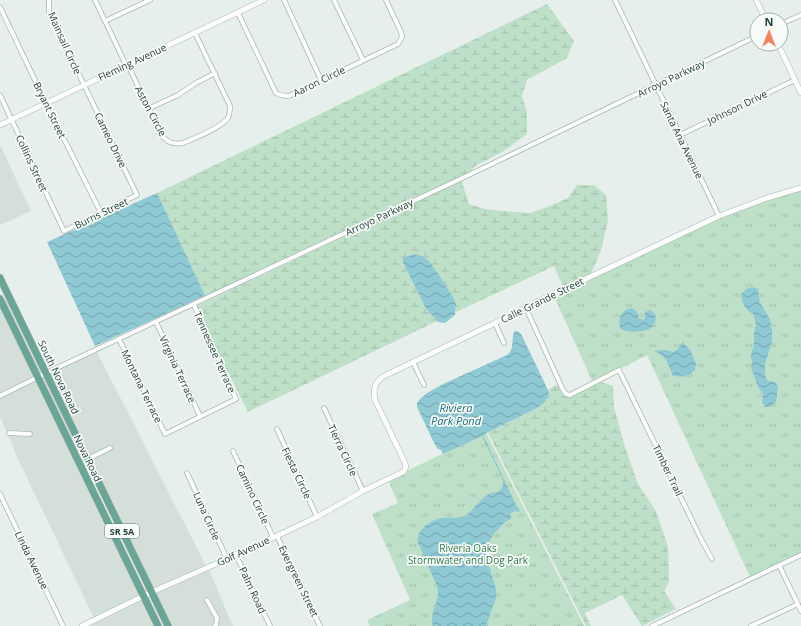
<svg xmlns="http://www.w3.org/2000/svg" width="801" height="626" font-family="'Open Sans',sans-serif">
<defs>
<pattern id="grass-tufts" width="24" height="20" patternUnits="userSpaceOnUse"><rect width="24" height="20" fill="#bfe0c8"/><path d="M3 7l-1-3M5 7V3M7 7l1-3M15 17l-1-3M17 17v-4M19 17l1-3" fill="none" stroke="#a4c1ad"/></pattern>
<pattern id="wetland-marsh" width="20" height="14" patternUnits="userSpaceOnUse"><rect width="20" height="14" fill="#bfe0c8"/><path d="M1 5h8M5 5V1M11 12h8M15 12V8" fill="none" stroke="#a4c1ad"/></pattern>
<pattern id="water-waves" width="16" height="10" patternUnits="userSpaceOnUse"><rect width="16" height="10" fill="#8ec9d4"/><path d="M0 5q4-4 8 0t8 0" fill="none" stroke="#74a5ad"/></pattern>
</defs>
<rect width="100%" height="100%" fill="#e6efeb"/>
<g fill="#d4dfda">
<polygon points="0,145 31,211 0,225"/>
<polygon points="3,298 10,303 43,372 39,374"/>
<polygon points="0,304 35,376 0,393"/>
<polygon points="97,352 206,566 153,589 91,460 112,449 111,445 89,456 49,375"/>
<polygon points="45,376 83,455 76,452 41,379"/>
<polygon points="37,380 141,595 94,618 18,459 8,435 28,437 33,436 32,432 28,432 8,430 7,433 0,417 0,398"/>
<polygon points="209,570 233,626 218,626 219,617 207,597 204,600 215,619 214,623 212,626 170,626 155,593"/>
<polygon points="143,599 156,626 89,626 96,623 96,622"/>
</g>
<g fill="url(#grass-tufts)">
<polygon points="801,188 801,555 751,579 647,355 593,383 553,294 719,216"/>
<polygon points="486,433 584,626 370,626 367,620 410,600 372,514 398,503 388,480"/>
</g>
<g fill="url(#wetland-marsh)">
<polygon points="547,4 574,41 567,58 527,80 522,96 527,112 527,134 504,151 475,166 470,172 193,302 204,296 157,193"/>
<polygon points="463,180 462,182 469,204 485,209 502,211 530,213 553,205 568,198 577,185 594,185 606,195 608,220 601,250 591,274 563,287 554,266 456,312 456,305 403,264 426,309 437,321 248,412 212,340 197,306"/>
<path d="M601,382l12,4 1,21 10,37 14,40 18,27 12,36 1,35 -5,9 12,18 -34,17 -20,-31 -37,18 6,13h-5l-98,-193 49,-25 12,-13 -1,-5 10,-6c3,7 6,13 13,14v-1z"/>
</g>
<g fill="url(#water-waves)">
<polygon points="157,193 205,296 95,346 47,242"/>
<polygon points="414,254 422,256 429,261 439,275 453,297 456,305 455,315 445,323 438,322 426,309 403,263 403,258"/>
<path d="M753,287l5,2 2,14 10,16 2,11v12l-7,22v11l3,6 7,1 3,5 -2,15 -6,5h-5l-3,-5 1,-8 -5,-7 -7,-19 1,-6 -1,-7 3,-11v-12l2,-7 -2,-10c-8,-5 -12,-11 -13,-21l5,-5z"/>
<path d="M631,308c6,2 8,5 7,10l6,2 1,-2v-6l5,-2c2,1 4,3 5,4 3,6 -2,14 -8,16 -7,2 -22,3 -27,-2 -2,-11 1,-17 11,-20z"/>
<path d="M516,331l3,1 2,2 27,56 1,5 -5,8 -7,5 -54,27 33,70 4,5 -1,2 -4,-1 -4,2 -1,2 2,3 -8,5 -12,13 -4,9 -2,11 10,33v9l-10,28h-53c-4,-12 5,-22 5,-33 0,-2 -1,-4 -1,-7l-18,-41c-1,-2 -2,-4 -1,-6 0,-11 15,-20 24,-21 8,-1 15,1 22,-2 7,-2 15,-16 23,-21 4,-3 10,-1 14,-6 2,-2 2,-5 2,-9l-21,-44 -39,18 -2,-4 -3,-1 -3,-4 -18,-38v-4l2,-3 8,-7 14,-8 66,-30c8,-6 4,-15 7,-23z"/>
<path d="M683,342l7,8 6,13 -1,7c-8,7 -12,7 -22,6 -5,-12 -6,-20 -19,-25 6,-1 12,-2 18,1l5,-2z"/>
</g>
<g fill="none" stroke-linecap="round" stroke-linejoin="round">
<g stroke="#a8b8b2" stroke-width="5.5">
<g id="minor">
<path d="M95,0l31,65 4,4 30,65c8,8 12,11 23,9 12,-5 38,-15 45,-25 2,-4 2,-7 2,-12l-35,-73"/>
<polyline points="284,0 321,80"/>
<polyline points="334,0 363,60"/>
<polyline points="615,0 719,216"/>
<polyline points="0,7 46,103 101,213"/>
<path d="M238,13l38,80c5,3 8,3 13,3l109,-52 4,-7 -1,-5 -15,-32"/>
<polyline points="105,21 150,0"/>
<polyline points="781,24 801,15"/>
<polyline points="0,95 64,231 137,195 49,12 49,1"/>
<polyline points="148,109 178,95 196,83 215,73"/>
<polyline points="680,135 795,80"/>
<polyline points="526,308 563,390 566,394 570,395 619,370 701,539 712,559"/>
<polyline points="156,322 200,416"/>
<polyline points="495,323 504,343"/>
<polyline points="119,339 165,434 236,399 194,305"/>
<polyline points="413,362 424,385"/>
<polyline points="0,396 46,373 473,173 757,36"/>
<polyline points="324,408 363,491"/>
<polyline points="277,429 317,517"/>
<polyline points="9,433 30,434"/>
<polyline points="233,451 273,537"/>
<polyline points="88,459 110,448"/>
<polyline points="187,473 227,559"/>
<polyline points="0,494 63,626"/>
<polyline points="277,536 320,626"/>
<polyline points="236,555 270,626"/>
<polyline points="779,565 801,611"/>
<polyline points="207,600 217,618 216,625 215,626"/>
<polyline points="652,626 801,555"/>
<polyline points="751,626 798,604"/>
</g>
</g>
<g stroke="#a8b8b2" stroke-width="6">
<g id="tertiary">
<polyline points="756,0 766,20"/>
<polyline points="778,44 801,93"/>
<polyline points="0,125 264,0"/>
<path d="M82,626l70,-34 75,-33 90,-42 46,-26 40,-19c3,-3 3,-5 2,-9l-30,-63c-2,-11 -1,-17 9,-24l111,-53 48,-24 85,-40 91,-43 48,-18 34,-10"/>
</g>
</g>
<g stroke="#c2cac8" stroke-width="8">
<g id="primary">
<polyline points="0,278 168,626"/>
<polyline points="0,299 158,626"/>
</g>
</g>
<use href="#minor" stroke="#fff" stroke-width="4"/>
<use href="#tertiary" stroke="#fff" stroke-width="5"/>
<use href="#primary" stroke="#6aa596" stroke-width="7"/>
</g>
<g text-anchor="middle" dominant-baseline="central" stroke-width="3.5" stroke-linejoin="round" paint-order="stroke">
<rect fill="#f7fbf9" stroke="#637a73" stroke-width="1" x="105" y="524" width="34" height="14" rx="3"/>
<g font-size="9" font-weight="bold" fill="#24423a">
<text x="122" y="531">SR 5A</text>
</g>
<g font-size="10" fill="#24423a" stroke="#f7fbf9">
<text transform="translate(65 43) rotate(66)">Mainsail Circle</text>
<text transform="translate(132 62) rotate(-25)">Fleming Avenue</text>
<text transform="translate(671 78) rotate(-26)">Arroyo Parkway</text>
<text transform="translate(319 81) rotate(-26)">Aaron Circle</text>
<text transform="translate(737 107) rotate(-26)">Johnson Drive</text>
<text transform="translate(50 110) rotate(64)">Bryant Street</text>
<text transform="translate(151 111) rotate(62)">Aston Circle</text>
<text transform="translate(111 140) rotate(64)">Cameo Drive</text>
<text transform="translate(682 140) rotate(64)">Santa Ana Avenue</text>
<text transform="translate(32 163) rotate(65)">Collins Street</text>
<text transform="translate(101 213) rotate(-26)">Burns Street</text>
<text transform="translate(379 217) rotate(-25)">Arroyo Parkway</text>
<text transform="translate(542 300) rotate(-26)">Calle Grande Street</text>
<text transform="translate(215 352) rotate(66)">Tennessee Terrace</text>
<text transform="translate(178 369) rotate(65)">Virginia Terrace</text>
<text transform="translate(59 377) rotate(64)">South Nova Road</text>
<text transform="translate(142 386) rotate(64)">Montana Terrace</text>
<text transform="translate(343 450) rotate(65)">Tierra Circle</text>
<text transform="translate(88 458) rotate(64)">Nova Road</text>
<text transform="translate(668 470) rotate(64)">Timber Trail</text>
<text transform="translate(297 473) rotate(65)">Fiesta Circle</text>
<text transform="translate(253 494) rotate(65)">Camino Circle</text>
<text transform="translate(207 516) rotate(66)">Luna Circle</text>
<text transform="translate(243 551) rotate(-25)">Golf Avenue</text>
<text transform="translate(32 560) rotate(64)">Linda Avenue</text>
<text transform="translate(299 581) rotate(64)">Evergreen Street</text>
<text transform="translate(253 590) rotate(65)">Palm Road</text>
</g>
<g font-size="10" fill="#2d7a4b" stroke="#f7fbf9">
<text x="468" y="548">Riveria Oaks<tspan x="468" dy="12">Stormwater and Dog Park</tspan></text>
</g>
<g font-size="11" font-style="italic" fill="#1c6f80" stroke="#f7fbf9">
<text x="456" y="407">Riviera<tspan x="456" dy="13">Park Pond</tspan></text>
</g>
</g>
<g transform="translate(769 32)"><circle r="19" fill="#f7fbf9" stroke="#a3b1ad"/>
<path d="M0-3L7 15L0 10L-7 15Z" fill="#f4845f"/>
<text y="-6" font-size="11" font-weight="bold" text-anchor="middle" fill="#24423a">N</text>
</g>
</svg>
